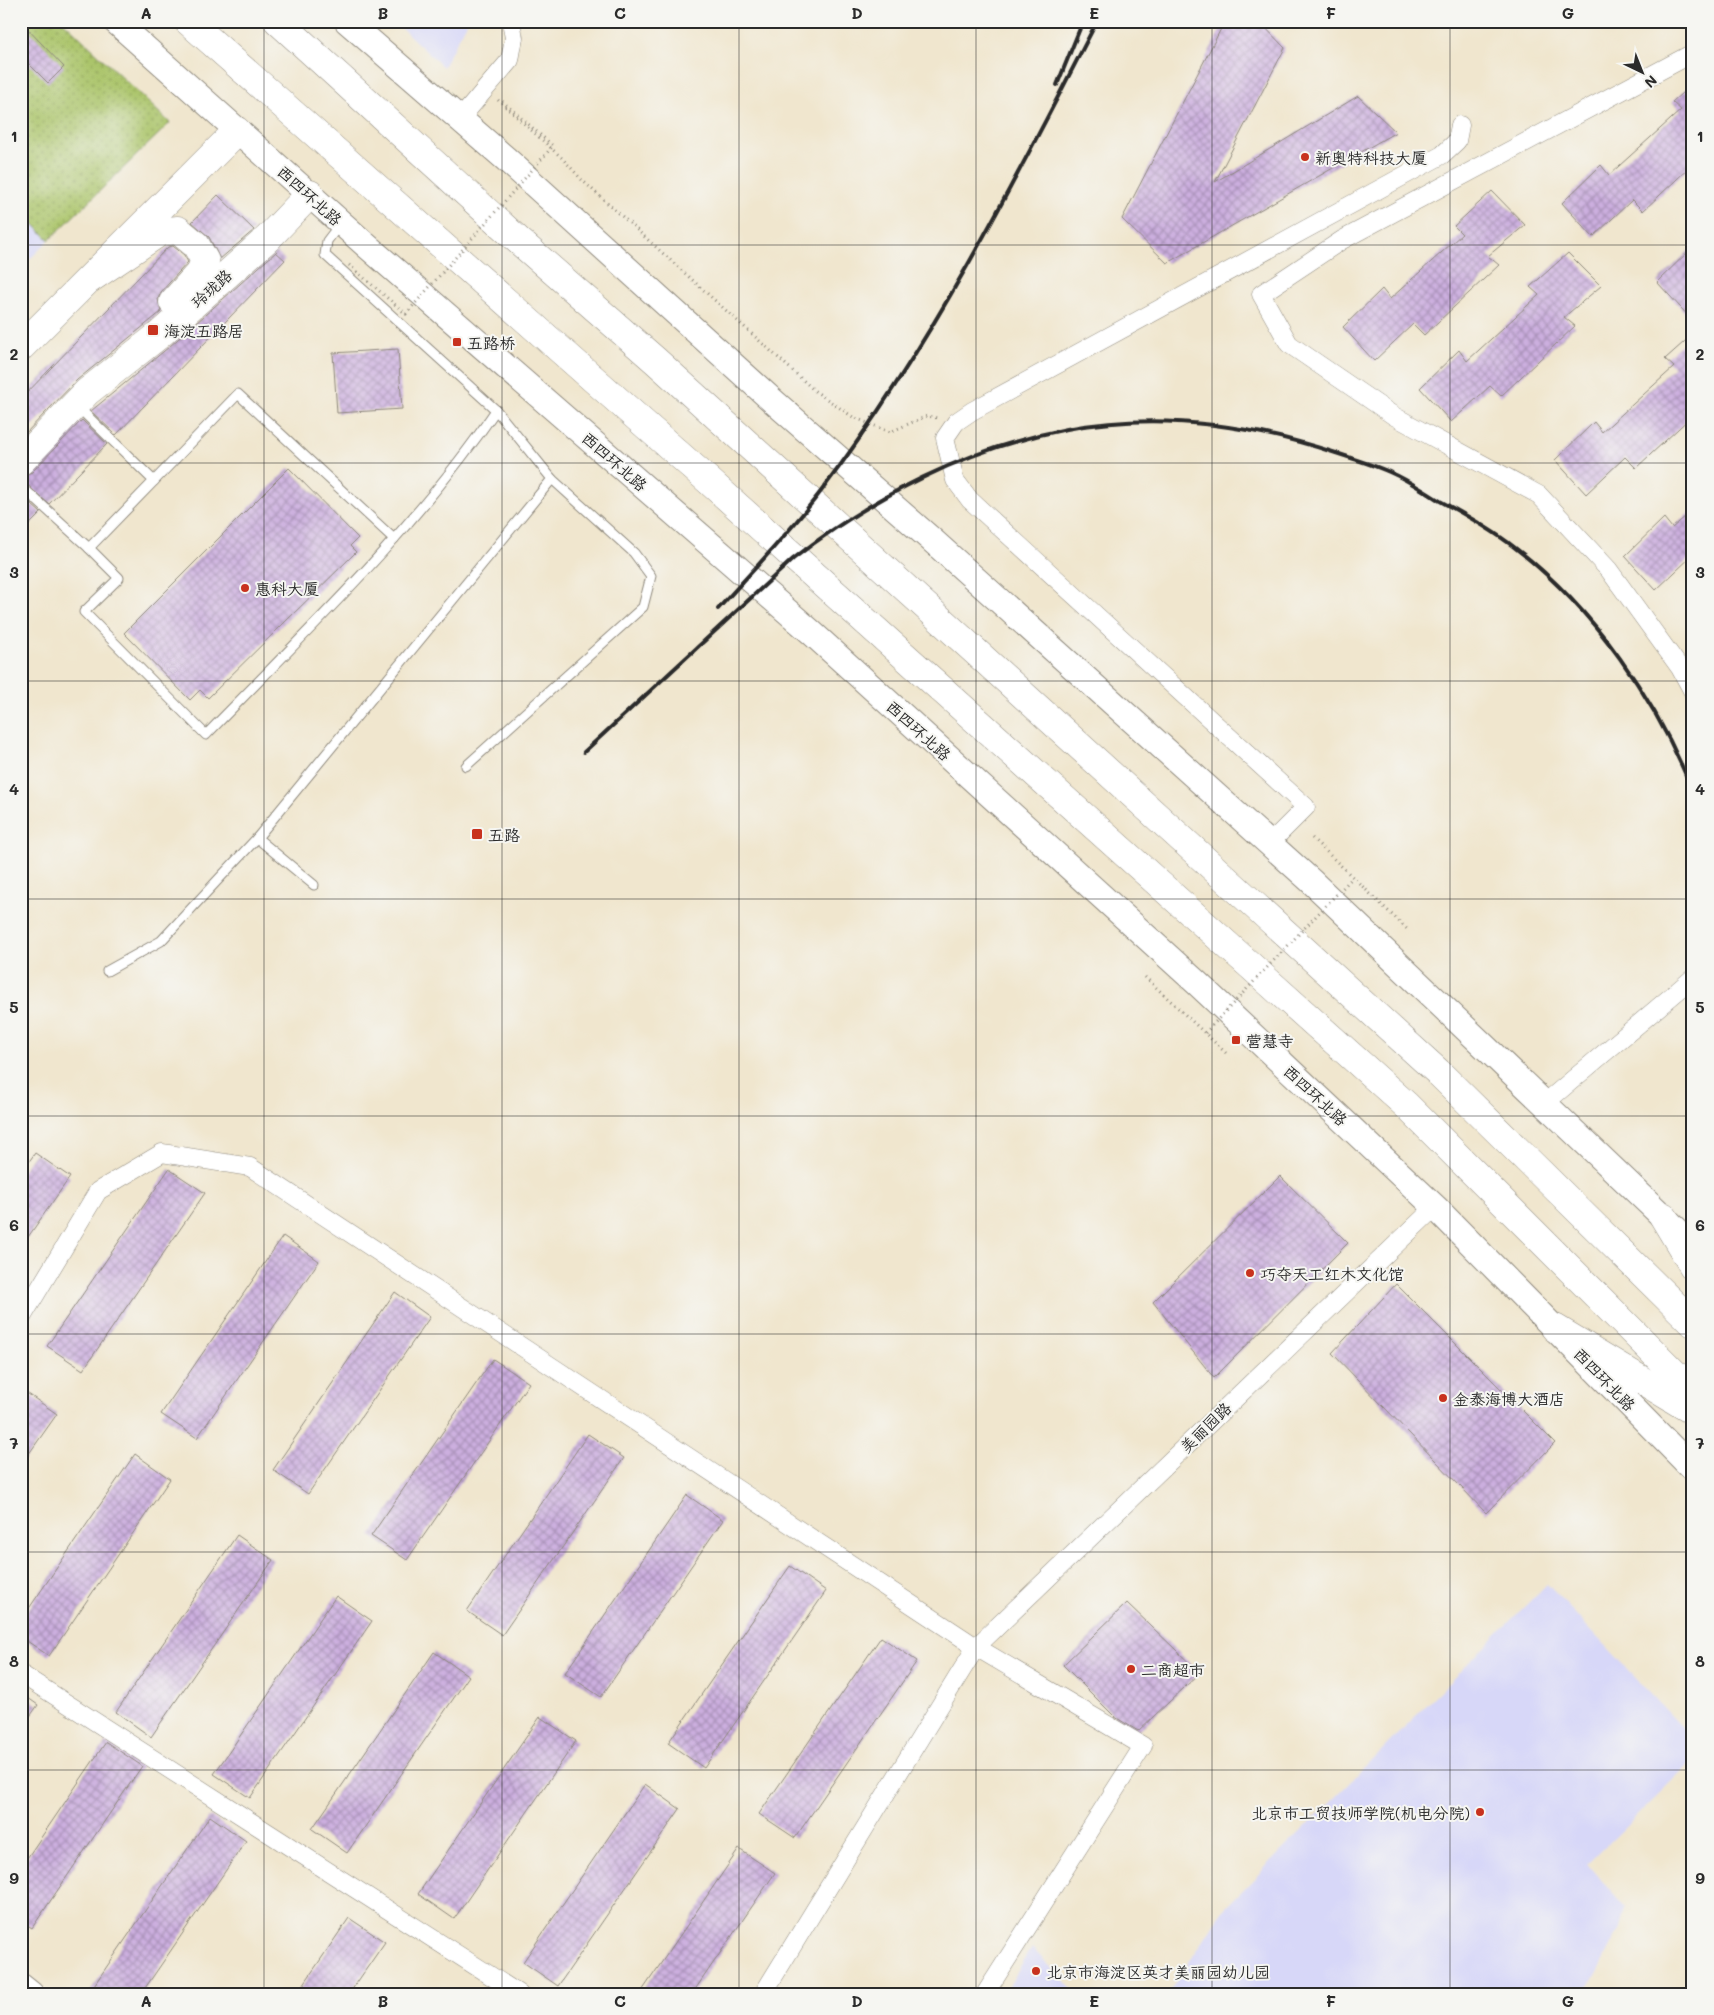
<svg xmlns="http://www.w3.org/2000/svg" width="1714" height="2015" font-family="Mali,'LXGW WenKai TC',sans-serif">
<defs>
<pattern id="park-dots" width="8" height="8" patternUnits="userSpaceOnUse" patternTransform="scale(1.25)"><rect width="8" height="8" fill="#aac469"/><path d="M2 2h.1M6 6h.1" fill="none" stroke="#8b9f57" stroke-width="1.8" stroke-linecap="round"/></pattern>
<pattern id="building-cross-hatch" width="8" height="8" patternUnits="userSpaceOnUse" patternTransform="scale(1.25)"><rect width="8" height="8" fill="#ccafdf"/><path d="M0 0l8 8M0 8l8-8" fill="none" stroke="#a68fb5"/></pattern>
</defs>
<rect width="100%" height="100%" fill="#f6f6f2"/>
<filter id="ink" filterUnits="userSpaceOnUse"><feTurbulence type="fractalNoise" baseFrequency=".02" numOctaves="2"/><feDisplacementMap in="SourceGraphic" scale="10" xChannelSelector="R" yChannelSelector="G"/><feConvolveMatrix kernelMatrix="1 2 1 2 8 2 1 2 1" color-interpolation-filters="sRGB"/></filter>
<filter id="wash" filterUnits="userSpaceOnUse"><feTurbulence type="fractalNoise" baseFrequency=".0096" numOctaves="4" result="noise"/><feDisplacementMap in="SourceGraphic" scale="20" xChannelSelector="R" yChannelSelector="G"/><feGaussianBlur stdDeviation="1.12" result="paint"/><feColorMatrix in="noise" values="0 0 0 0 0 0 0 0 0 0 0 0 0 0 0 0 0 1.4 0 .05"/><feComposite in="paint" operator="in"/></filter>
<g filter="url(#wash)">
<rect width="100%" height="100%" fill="#f0e6ce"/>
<g fill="#d7d7f8">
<polygon points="394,21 468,21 443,67"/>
<polygon points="21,212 49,240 21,268"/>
<polygon points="1547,1584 1693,1739 1693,1760 1588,1864 1625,1907 1620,1928 1585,1994 1169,1994 1222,1911"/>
<polygon points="1032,1948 1077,1994 1004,1994"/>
</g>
<polygon fill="url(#park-dots)" stroke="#6a784a" points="21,21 63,21 170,123 49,240 21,212"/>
<g id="blocks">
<g fill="url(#building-cross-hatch)">
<polygon points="1225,21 1259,21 1285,48 1215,182 1358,96 1396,132 1167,263 1122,219"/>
<polygon points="21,22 64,67 48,83 21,56"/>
<polygon points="1693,83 1693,164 1643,211 1632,200 1593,237 1562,203 1601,165 1609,175 1681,110 1672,102"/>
<polygon points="1492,191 1525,225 1488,256 1499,265 1424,335 1413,324 1374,361 1343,327 1382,289 1390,299 1462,234 1454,226"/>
<polygon points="218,195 254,230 220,259 209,237 192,222"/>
<polygon points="173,246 184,255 188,262 161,292 158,299 161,312 77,380 21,438 21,399 168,247"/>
<polygon points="1693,247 1693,321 1657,282"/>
<polygon points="276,252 285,260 116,435 91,411 169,347"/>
<polygon points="1568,253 1601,286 1564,317 1575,326 1501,396 1490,386 1451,422 1420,388 1459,350 1467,361 1539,295 1530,287"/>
<polygon points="1693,334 1693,415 1636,468 1625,457 1586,494 1555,460 1594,422 1602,432 1674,367 1665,359"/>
<polygon points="398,349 402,409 337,413 333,353"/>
<polygon points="82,420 107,444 49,504 21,480 21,476 32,472"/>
<polygon points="289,468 358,538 350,546 356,552 208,698 200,690 190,700 124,633"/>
<polygon points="21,495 41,513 21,533"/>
<polygon points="1693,510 1693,555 1656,590 1625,556 1664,518 1672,528"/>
<polygon points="35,1153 70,1177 21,1247 21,1173"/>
<polygon points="169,1169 205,1193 83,1370 47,1346"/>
<polygon points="1280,1176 1348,1243 1214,1378 1153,1302"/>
<polygon points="283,1236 319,1261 197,1438 161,1414"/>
<polygon points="1396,1284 1555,1443 1486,1513 1332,1353"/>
<polygon points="395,1292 430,1317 308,1494 273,1470"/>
<polygon points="493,1359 529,1383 407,1560 371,1536"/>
<polygon points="21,1389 57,1414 21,1465"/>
<polygon points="588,1434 624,1458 502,1635 467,1611"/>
<polygon points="135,1454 170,1479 49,1656 21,1637 21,1620"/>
<polygon points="687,1495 723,1520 601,1697 565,1673"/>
<polygon points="237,1535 273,1560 151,1737 116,1712"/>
<polygon points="790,1566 826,1591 704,1768 668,1743"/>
<polygon points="336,1596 372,1621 250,1798 214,1774"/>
<polygon points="1127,1603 1200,1673 1138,1731 1115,1717 1063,1665"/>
<polygon points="881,1637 917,1661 795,1838 759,1814"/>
<polygon points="434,1652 469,1676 347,1853 312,1829"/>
<polygon points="21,1693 38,1705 21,1729"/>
<polygon points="540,1717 576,1741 454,1919 418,1894"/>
<polygon points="106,1742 142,1766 32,1928 21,1921 21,1867"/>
<polygon points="645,1784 680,1809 558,1986 523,1962"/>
<polygon points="210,1816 246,1841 141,1994 88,1994"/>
<polygon points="739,1849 775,1873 692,1994 640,1994"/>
<polygon points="349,1918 385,1942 349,1994 297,1994"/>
</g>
</g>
</g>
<g filter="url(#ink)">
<use href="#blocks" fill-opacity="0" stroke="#8e887c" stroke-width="1"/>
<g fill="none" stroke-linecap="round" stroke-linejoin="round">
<g stroke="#8e887c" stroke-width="11">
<g id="lane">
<polyline points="78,407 154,481 238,394 394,539"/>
<polyline points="21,486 89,548 154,481"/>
<path d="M89,548l30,30 -35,34 122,123c101,-104 208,-205 290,-325"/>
<polyline points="466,766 643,607 651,576 634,553 552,479"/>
<polyline points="257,838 314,885"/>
<polyline points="107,971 161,941 257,838 552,479 496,410 325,255 327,241 340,224"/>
</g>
</g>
<g stroke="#8e887c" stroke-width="19">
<g id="street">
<polyline points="1693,53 1342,240 1261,294 1289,344 1394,416 1539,495 1609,570 1680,668 1693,692"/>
<polyline points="460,119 510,60 514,38 511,21"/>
<polyline points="1269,844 1306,807 970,500 955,480 945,438 956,422 972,411 1442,155 1457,141 1460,125"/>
<polyline points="1545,1103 1693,978"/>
<polyline points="21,1319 98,1191 162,1153 250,1167 976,1647 1143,1746 985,1994"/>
<polyline points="21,1674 519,1994"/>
<polyline points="763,1994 976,1647 1435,1207"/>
</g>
</g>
<g stroke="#8e887c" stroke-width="27">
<g id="secondary">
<polyline points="115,21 367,246 811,632 1197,983 1435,1207 1693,1469"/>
<polyline points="347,21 506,159 773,401 933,541 1311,881 1677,1230"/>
<polyline points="21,1986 31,1994"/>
</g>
</g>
<g stroke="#8e887c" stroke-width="29">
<g id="primary">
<polyline points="90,279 160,232 178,230 196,245 205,261 200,272 173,302"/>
<polyline points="21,347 237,131"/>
<polyline points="21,461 87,392 159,335 268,238 310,194"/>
</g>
</g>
<g stroke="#8e887c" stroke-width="29">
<g id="highway">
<polyline points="188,21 709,481 1406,1105 1693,1392"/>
<polyline points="278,21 519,241 656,361 1438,1072 1693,1323"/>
<polyline points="1663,1216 1693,1266"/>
<polyline points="1555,1328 1693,1411"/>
</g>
</g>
<g stroke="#8e887c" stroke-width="3" stroke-dasharray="1 4" stroke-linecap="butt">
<polyline points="498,100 562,158 583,181 815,391 853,417 890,432 927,416 938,418"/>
<polyline points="1312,838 1409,931"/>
<polyline points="1145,977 1227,1054"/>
</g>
<use href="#lane" stroke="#fff" stroke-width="9"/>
<use href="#street" stroke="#fff" stroke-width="18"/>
<use href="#secondary" stroke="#fff" stroke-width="25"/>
<use href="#primary" stroke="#fff" stroke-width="28"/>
<use href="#highway" stroke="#fff" stroke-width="28"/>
<g stroke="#2b2b2b" stroke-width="4">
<polyline points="1057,85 1083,21"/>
<path d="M718,609c35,-39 72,-77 104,-119 110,-146 192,-307 275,-469"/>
<path d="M584,752l209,-193c79,-62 174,-111 274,-130 92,-17 181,-5 269,24 20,7 43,13 62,23 14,7 28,16 42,25 26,14 51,28 74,46 80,62 142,152 179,245"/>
</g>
<g stroke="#8e887c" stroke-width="3" stroke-dasharray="1 4" stroke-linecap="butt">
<polyline points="349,265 406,314 553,146 502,101"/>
<polyline points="1205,1033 1353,877"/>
</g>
</g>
</g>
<path fill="none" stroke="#2b2b2b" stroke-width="1" stroke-opacity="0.55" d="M264,21v1973M502,21v1973M739,21v1973M976,21v1973M1212,21v1973M1450,21v1973M21,245h1672M21,463h1672M21,681h1672M21,899h1672M21,1116h1672M21,1334h1672M21,1552h1672M21,1770h1672"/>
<g fill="#c8321e" stroke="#f6f6f2" stroke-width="2">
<circle cx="1305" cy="157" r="5"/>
<rect x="147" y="324" width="12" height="12" rx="2.5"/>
<rect x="452" y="337" width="10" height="10" rx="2.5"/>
<circle cx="245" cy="588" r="5"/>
<rect x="471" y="828" width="12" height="12" rx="2.5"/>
<rect x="1231" y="1035" width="10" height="10" rx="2.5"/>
<circle cx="1250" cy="1273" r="5"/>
<circle cx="1443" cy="1398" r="5"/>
<circle cx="1131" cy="1669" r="5"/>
<circle cx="1480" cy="1812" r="5"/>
<circle cx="1036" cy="1971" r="5"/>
</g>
<g text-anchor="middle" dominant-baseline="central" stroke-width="4" stroke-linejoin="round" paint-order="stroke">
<g font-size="16" fill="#2b2b2b" stroke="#f6f6f2" text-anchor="start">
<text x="1315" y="157">新奥特科技大厦</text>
<text x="164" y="330">海淀五路居</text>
<text x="467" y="342">五路桥</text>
<text x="255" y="588">惠科大厦</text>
<text x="488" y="834">五路</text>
<text x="1246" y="1040">营慧寺</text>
<text x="1260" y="1273">巧夺天工红木文化馆</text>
<text x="1453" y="1398">金泰海博大酒店</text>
<text x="1141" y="1669">二商超市</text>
<text x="1470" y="1812" text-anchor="end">北京市工贸技师学院(机电分院)</text>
<text x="1046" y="1971">北京市海淀区英才美丽园幼儿园</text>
</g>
<g font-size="16" fill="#2b2b2b" stroke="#f6f6f2">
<text transform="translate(310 195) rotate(42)">西四环北路</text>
<text transform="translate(211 288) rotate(-42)">玲珑路</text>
<text transform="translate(615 461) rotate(41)">西四环北路</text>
<text transform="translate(919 730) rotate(42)">西四环北路</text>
<text transform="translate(1316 1095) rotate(43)">西四环北路</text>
<text transform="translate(1605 1379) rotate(46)">西四环北路</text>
<text transform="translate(1205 1427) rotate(-44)">美丽园路</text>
</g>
</g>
<rect width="1714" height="2015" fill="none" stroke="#f6f6f2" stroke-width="55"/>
<g transform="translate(1642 72) rotate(137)" stroke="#f6f6f2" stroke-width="4" paint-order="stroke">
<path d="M0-4L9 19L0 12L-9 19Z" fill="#2b2b2b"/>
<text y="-8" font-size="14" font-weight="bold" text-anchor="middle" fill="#2b2b2b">N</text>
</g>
<rect x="28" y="28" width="1658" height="1960" fill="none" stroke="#2b2b2b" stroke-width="2"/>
<g font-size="16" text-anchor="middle" font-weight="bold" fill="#2b2b2b">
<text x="146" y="19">A</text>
<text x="383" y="19">B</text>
<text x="620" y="19">C</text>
<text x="857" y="19">D</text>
<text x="1094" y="19">E</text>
<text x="1331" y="19">F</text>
<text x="1568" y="19">G</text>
<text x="14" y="142">1</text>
<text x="1700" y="142">1</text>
<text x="14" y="360">2</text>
<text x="1700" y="360">2</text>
<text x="14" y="578">3</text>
<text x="1700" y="578">3</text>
<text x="14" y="795">4</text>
<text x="1700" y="795">4</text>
<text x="14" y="1013">5</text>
<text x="1700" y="1013">5</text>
<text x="14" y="1231">6</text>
<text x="1700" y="1231">6</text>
<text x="14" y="1449">7</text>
<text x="1700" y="1449">7</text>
<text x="14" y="1667">8</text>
<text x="1700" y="1667">8</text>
<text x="14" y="1884">9</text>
<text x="1700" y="1884">9</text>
<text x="146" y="2007">A</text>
<text x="383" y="2007">B</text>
<text x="620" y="2007">C</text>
<text x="857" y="2007">D</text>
<text x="1094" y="2007">E</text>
<text x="1331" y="2007">F</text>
<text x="1568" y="2007">G</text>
</g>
</svg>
